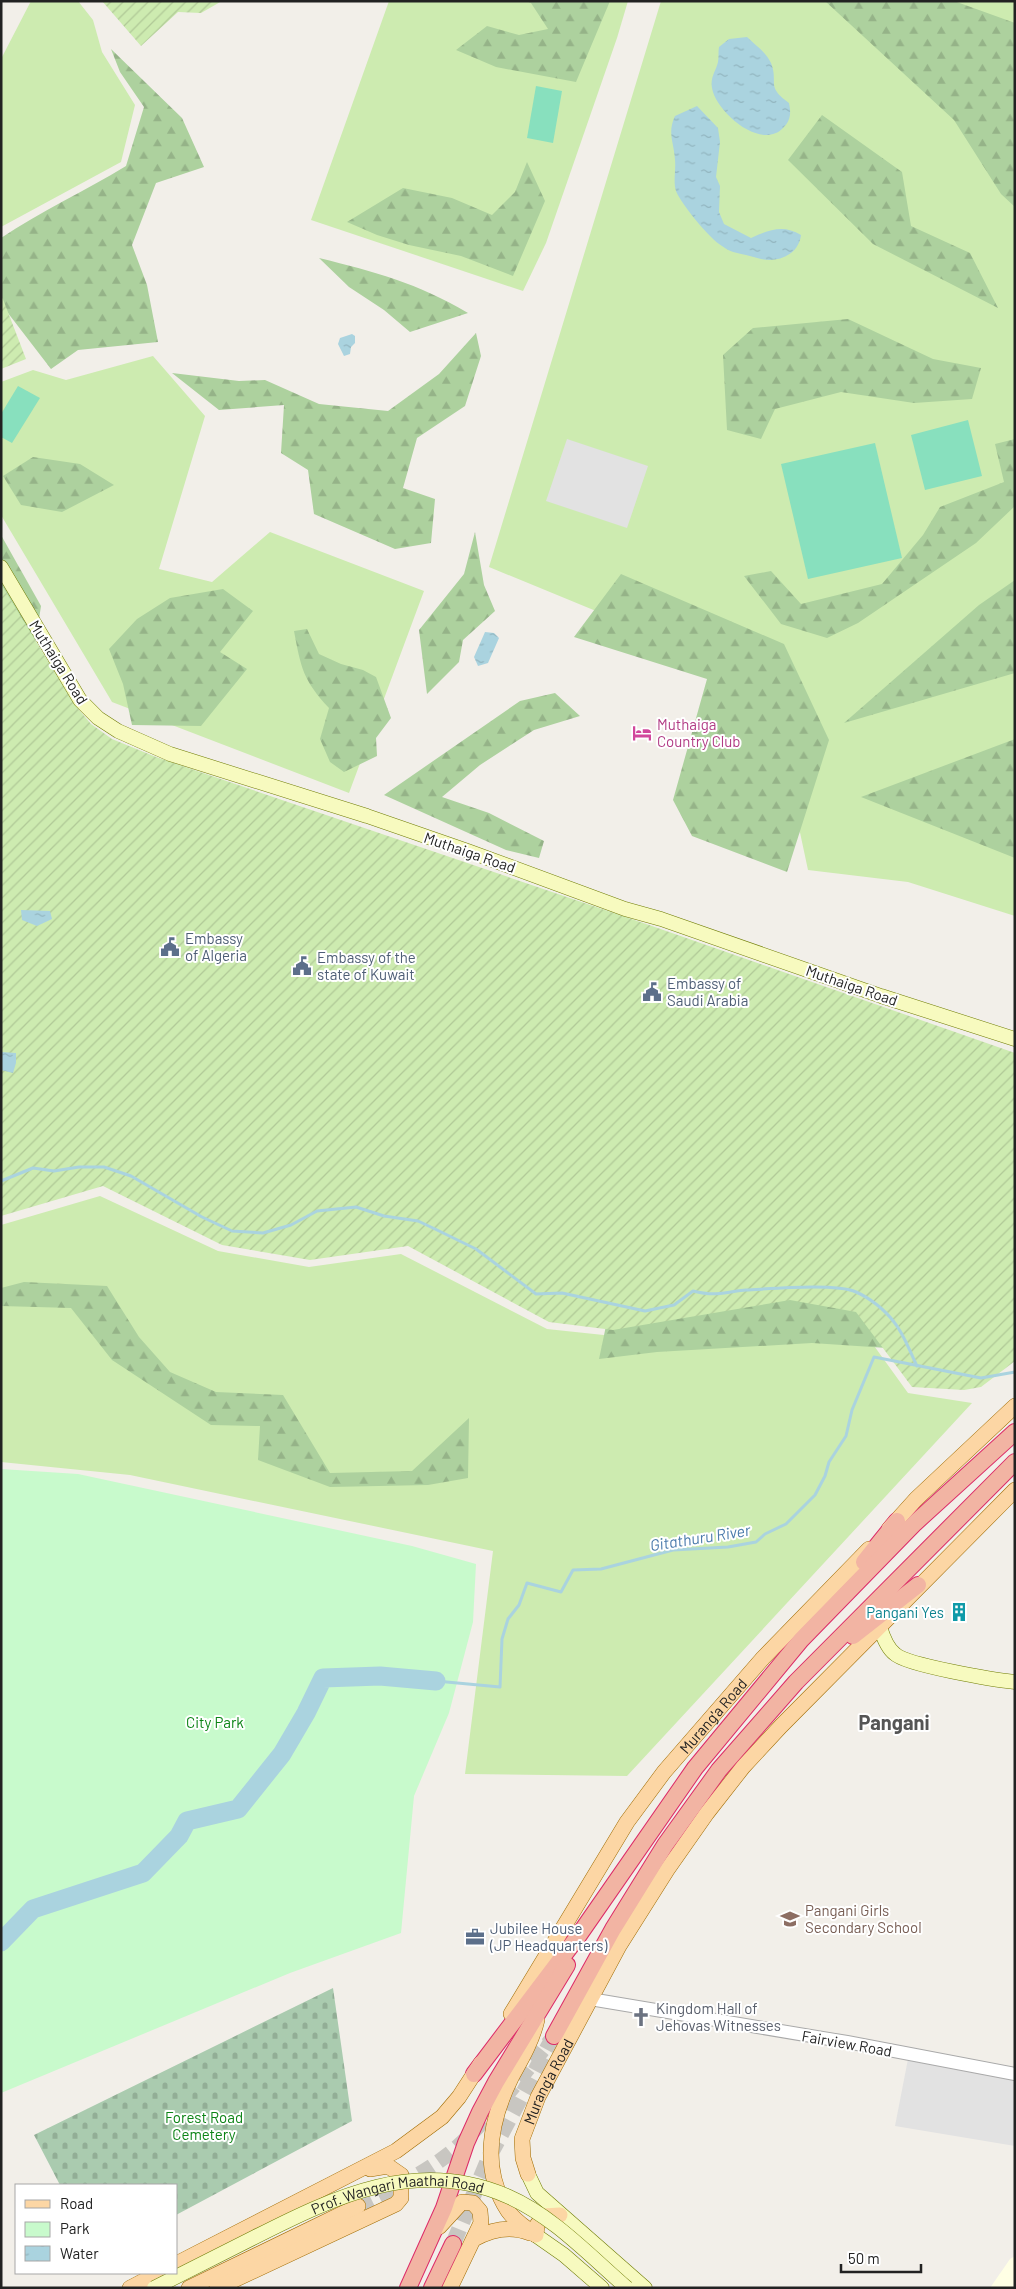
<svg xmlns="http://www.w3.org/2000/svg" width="1016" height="2289" font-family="Barlow,sans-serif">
<defs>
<pattern id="forest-firs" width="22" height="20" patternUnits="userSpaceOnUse" patternTransform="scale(1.25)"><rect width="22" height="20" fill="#add19e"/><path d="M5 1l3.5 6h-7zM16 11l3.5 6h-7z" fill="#95b388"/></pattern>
<pattern id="cemetery-stones" width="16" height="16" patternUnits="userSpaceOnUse" patternTransform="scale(1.25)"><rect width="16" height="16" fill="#aacbaf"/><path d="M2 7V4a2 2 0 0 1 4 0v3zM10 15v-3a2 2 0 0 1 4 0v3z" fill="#92ae96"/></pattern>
<pattern id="garden-furrows" width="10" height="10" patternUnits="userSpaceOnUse" patternTransform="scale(1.25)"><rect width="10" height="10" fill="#cdebb0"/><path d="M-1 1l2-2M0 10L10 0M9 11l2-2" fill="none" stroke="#b0c997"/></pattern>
<pattern id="water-ripples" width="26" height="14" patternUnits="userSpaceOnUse" patternTransform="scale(1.25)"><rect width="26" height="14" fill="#aad3df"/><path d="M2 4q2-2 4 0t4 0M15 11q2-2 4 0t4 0" fill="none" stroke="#92b5bf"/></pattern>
</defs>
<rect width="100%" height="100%" fill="#f2efe9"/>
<polygon fill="#ffffe5" points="1015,2256 1015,2288 990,2288 1010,2259"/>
<g fill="#cdebb0">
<polygon points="31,1 78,1 93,20 102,52 135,105 121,162 1,227 1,59"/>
<polygon points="389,1 628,1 617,38 546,243 523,291 311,220"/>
<polygon points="661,1 1015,1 1015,916 908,882 808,870 768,682 489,567"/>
<polygon points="153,356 205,416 159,569 212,582 270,532 424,591 349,793 112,702 1,515 1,382 33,370 66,380"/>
<polygon points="100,1196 218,1251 309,1267 401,1254 547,1329 613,1336 854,1318 908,1393 972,1403 627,1776 465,1774 493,1551 130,1475 1,1462 1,1225"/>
</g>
<g fill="url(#forest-firs)">
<polygon points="526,1 610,1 576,82 496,67 456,50 487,26 519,35 548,29 531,3"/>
<polygon points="825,1 954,1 1015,23 1015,207 1001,194 954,120"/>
<path d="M111,49l71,69 22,49 -48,16 -24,62 15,40 11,57 -80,8 -27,19 -50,-65v-66c40,-27 84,-47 125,-72l18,-59 -24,-35z"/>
<polygon points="822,115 902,172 911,226 970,253 998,308 873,244 788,160"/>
<polygon points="527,162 545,201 513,276 461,256 409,245 377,235 347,222 403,188 452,198 492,215 515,192"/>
<path d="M319,258c57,14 98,25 149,55l-58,19 -26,-22 -35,-23z"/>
<polygon points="848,319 933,359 981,368 972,399 914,403 841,392 775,409 761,439 727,430 723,355 753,328"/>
<polygon points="476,333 481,356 465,406 417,438 403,488 435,499 431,543 395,549 314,514 308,470 281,453 284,405 219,410 172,373 239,381 265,380 319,404 388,411 439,374"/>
<polygon points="1015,439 1015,506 976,543 858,623 827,638 781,624 744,576 771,571 801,604 882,584 923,535 940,507 1004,482 995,444"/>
<polygon points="33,457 80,464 114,485 62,512 21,505 3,476"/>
<polygon points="475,532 484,585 495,611 463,640 459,662 427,694 419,630 464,574"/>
<polygon points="1,535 41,606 31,670 1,675"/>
<polygon points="621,574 784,644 829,740 787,872 692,836 673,800 707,679 574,637"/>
<polygon points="1015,580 1015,673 844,723 979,605"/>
<polygon points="223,589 253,611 220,652 247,669 201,726 132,725 123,684 109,649 137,619 170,598"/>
<path d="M307,629l12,25 22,10 22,6 13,7 15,41 -15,20 1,18 -33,16 -14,-10 -10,-23 9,-31c-26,-28 -28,-40 -35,-77z"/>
<polygon points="555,693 580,716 534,730 480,765 442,797 489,813 544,841 539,858 506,850 384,795 520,701"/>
<polygon points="1015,739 1015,858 861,797"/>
<polygon points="849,1197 887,1348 812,1343 657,1352 599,1359 607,1321"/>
<polygon points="24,1282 107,1286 139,1337 170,1372 216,1392 283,1395 330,1473 412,1471 469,1418 468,1478 428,1485 330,1487 258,1460 260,1426 211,1425 112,1360 71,1308 1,1306 1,1288"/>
</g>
<polygon fill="url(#cemetery-stones)" points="333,1988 352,2121 176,2215 176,2185 60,2185 34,2135"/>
<polygon fill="#c8facc" points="1,1469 78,1474 412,1546 476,1564 473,1622 449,1713 414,1796 401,1933 290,1973 1,2093"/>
<g fill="url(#garden-furrows)">
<polygon points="102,1 222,1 201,13 178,12 141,46"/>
<polygon points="1,294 26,359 1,369"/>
<polygon points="1,584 74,704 91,724 112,739 156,757 652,926 1015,1053 1015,1361 981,1387 964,1390 912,1387 856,1312 790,1300 613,1330 549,1322 408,1246 310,1260 222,1245 103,1186 1,1216"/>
</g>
<g fill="#88e0be">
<polygon points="536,86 562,91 553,143 527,138"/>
<polygon points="18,386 40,398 12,443 1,437 1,414"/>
<polygon points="968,420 982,476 925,490 911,435"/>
<polygon points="875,443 902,558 808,579 781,464"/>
</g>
<g fill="#e2e2e2">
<polygon points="567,439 648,466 627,528 546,501"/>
<polygon points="908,2059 1015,2079 1015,2146 895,2126"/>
</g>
<g fill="url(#water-ripples)">
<path d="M747,37c8,8 19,15 24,26 8,20 -6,23 18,40 2,10 2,17 -6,25 -22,23 -67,-16 -71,-40 -2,-11 4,-17 6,-26 1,-5 0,-10 1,-15l10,-8z"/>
<path d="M697,106l21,22 2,14 -4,35 4,9 -1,26 5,12 27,14c18,-8 32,-14 50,-3 -2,19 -22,28 -40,24 -5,-1 -10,-3 -15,-4 -10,-2 -16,-3 -24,-9 -12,-7 -41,-42 -46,-55 -3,-9 0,-21 -1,-31 -1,-18 -8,-27 0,-44z"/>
<polygon points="352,334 355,336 355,343 351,347 350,354 344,356 338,344 340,338"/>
<polygon points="485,632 494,633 499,638 488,663 478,666 474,657"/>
<polygon points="21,910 50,911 52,919 37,926 22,920"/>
<polygon points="1,1052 16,1053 16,1063 13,1073 1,1070"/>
</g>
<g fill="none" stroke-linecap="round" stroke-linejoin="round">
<g stroke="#aad3df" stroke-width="3">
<path d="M1,1181l32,-13 21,3 25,-4h25l27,9 71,41 30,14 31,2 28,-8 26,-14 39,-4 28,9 34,5 17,8 41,20 60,45 26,-1 83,18 29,-6 19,-14c24,6 30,1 53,-1 24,-1 89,-7 110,2 14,6 29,18 38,30 10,12 16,30 23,44"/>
<polyline points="436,1681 500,1687 502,1639 508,1619 519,1605 527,1583 561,1592 573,1570 601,1569 673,1550 728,1547 756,1542 765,1534 786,1524 815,1495 825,1476 829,1462 846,1436 852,1410 874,1357 981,1378 1015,1372"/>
</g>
<polyline stroke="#aad3df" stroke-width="19" points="1,1942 33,1909 143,1873 179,1836 187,1821 238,1809 282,1754 306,1713 323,1678 380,1676 436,1681"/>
<path stroke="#c8c6c1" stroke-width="15" stroke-dasharray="15 8" stroke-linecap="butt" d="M358,2206c33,-17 69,-33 98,-58 37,-33 67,-73 98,-112"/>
<polyline stroke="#c8c6c1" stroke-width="16" stroke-dasharray="16 8" stroke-linecap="butt" points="453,2244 492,2151 554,2036"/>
<g stroke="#a9a9a9" stroke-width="14">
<polyline id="tertiary" points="590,1999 847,2042 1015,2074"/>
</g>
<g stroke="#707d05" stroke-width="15">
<g id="secondary">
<polyline points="1,567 80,700 98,718 118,731 170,754 367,816 468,851 625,909 661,919 881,996 1015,1039"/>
<path d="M880,1627c3,10 7,21 15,27 11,11 100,26 120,28"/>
<polyline points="528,2174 537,2193 645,2288"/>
<polyline points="534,2234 564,2255 602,2288"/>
</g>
</g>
<g stroke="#a06b00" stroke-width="16">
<g id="primary">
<polyline points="889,1529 916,1499 1015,1406"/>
<path id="s1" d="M511,2014l116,-192 37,-50 99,-114 106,-109"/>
<path id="s2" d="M528,2174l-5,-16 -1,-19 16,-42 81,-151 48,-76 40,-57 36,-46 38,-41 234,-236"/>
<polyline points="439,2227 462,2202 473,2203 480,2211 481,2223 450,2288"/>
<path d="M534,2234c-9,-7 -19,-13 -26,-23 -28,-43 -18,-91 4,-135 10,-18 20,-35 25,-56"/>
<polyline points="536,2235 537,2225 544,2216 560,2215"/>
<path d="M474,2239c18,-10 36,-14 56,-6"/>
<polyline points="176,2264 396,2151 442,2117 459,2097 481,2063"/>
<polyline points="130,2288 159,2273"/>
<polyline points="189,2288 358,2206"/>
<polyline points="217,2288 396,2204 401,2198 401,2175 388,2166 370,2169"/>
</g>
</g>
<g stroke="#dc2a67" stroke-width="18">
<g id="trunk">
<polyline points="864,1562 897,1521"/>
<polyline points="853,1636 918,1585"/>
<polyline points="554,2036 613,1929 665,1845 719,1770 796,1682 1015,1462"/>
<polyline points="474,2074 579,1935 695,1768 801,1640 915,1523 1015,1432"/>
<polyline points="408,2288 444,2208 466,2143 480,2112 496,2082 567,1965"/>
<polyline points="432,2288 453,2244"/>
</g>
</g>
<use href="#tertiary" stroke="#fff" stroke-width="12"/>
<use href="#secondary" stroke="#f7fabf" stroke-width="14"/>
<use href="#primary" stroke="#fcd6a4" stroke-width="15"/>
<use href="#trunk" stroke="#f2b4a3" stroke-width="16"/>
<g stroke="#707d05" stroke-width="15" stroke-linecap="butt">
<g id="secondary-bridge">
<path id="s3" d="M154,2288c34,-17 68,-34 101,-51 81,-41 162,-80 252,-41 46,20 83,60 120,92"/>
</g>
</g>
<use href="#secondary-bridge" stroke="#f7fabf" stroke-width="14"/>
</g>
<defs>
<g id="hotel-bare" transform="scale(1.5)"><path d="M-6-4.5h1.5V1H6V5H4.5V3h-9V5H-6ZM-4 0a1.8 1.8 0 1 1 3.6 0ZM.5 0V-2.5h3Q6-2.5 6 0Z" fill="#d1479c" stroke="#fff" stroke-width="2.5" paint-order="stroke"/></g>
<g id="civic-bare" transform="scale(1.5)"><path d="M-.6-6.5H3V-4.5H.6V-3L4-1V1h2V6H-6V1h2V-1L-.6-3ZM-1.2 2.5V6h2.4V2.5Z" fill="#5c6f8a" stroke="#fff" stroke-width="2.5" paint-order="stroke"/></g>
<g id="building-bare" transform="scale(1.5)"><path d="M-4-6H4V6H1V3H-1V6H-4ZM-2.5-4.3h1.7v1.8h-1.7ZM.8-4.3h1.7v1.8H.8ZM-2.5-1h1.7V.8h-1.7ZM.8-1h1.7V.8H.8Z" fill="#0f9aa8" stroke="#fff" stroke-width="2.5" paint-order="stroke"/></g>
<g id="school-bare" transform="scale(1.5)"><path d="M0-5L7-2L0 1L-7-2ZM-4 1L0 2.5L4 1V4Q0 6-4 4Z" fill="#8d6e63" stroke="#fff" stroke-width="2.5" paint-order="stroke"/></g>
<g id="office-bare" transform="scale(1.5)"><path d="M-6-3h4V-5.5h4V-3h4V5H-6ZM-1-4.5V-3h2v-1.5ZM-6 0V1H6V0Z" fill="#5c6f8a" stroke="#fff" stroke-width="2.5" paint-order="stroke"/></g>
<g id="church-bare" transform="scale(1.5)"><path d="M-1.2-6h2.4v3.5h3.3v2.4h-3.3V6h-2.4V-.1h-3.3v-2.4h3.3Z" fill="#6b7280" stroke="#fff" stroke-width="2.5" paint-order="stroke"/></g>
</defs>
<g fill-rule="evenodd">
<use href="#hotel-bare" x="642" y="733"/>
<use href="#civic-bare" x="170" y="947"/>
<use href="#civic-bare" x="302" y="966"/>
<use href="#civic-bare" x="652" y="992"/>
<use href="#building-bare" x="959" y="1612"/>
<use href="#school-bare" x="790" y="1919"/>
<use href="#office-bare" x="475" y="1937"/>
<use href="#church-bare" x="641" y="2017"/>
</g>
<g text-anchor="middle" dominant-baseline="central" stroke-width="4" stroke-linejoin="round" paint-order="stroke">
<g font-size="15" fill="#222" stroke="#fff">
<text transform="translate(59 662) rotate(58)">Muthaiga Road</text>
<text transform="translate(470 852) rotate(19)">Muthaiga Road</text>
<text transform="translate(852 985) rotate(19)">Muthaiga Road</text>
<text stroke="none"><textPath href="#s1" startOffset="361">Murang'a Road</textPath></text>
<text transform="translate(847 2043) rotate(10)">Fairview Road</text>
<text stroke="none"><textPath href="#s2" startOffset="99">Murang'a Road</textPath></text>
<text stroke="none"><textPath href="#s3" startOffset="265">Prof. Wangari Maathai Road</textPath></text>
</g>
<g font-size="15" fill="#b23c85" stroke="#fff" text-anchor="start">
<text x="657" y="724">Muthaiga<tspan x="657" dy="17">Country Club</tspan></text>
</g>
<g font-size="15" fill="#4e5e75" stroke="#fff" text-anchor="start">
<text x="185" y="938">Embassy<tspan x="185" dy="17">of Algeria</tspan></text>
<text x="317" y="957">Embassy of the<tspan x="317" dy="17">state of Kuwait</tspan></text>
<text x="667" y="983">Embassy of<tspan x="667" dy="17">Saudi Arabia</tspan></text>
<text x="490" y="1928">Jubilee House<tspan x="490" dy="17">(JP Headquarters)</tspan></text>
</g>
<g font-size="15" fill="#0d838f" stroke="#fff" text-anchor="end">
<text x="944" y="1612">Pangani Yes</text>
</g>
<g font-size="15" fill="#0c8416" stroke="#fff">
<text x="215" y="1722">City Park</text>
<text x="204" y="2117">Forest Road<tspan x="204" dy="17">Cemetery</tspan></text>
</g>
<g font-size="15" fill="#785e54" stroke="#fff" text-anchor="start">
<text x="805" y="1910">Pangani Girls<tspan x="805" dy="17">Secondary School</tspan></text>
</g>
<g font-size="15" fill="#5b616d" stroke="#fff" text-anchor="start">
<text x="656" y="2008">Kingdom Hall of<tspan x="656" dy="17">Jehovas Witnesses</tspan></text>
</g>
<g font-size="16" font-style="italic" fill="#4a7aab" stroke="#fff">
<text transform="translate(700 1537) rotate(-9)">Gitathuru River</text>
</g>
<g font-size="20" font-weight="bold" fill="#555" stroke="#fff">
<text x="894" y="1722">Pangani</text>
</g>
</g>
<rect width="1016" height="2289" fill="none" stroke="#222222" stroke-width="5"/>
<rect x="15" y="2184" width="162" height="90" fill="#ffffff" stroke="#a7a7a7"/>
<rect x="25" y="2200" width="25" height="8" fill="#fcd6a4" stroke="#a7a7a7"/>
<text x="60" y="2209" font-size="15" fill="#222222">Road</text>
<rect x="25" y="2222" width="25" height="15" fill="#c8facc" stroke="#a7a7a7"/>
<text x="60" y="2234" font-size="15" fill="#222222">Park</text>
<rect x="25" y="2246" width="25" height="15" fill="url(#water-ripples)" stroke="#a7a7a7"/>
<text x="60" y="2259" font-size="15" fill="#222222">Water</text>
<path d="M841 2264v8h80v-8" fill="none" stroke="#222222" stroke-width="2.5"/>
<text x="848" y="2264" font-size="15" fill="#222222" stroke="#ffffff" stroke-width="4" paint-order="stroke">50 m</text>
</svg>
